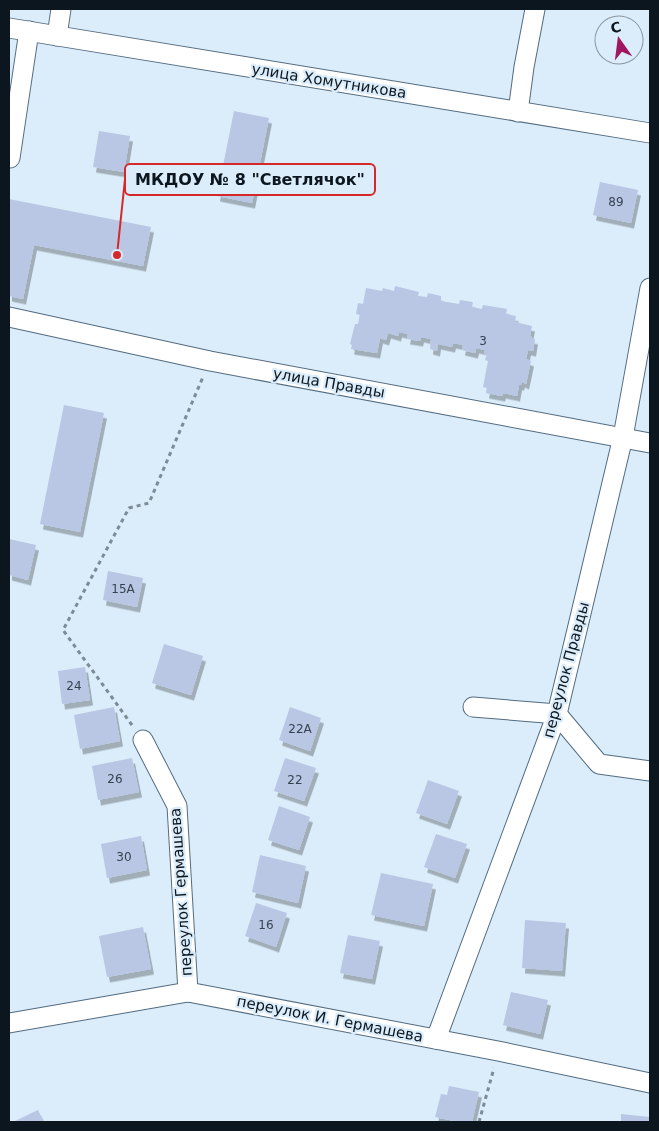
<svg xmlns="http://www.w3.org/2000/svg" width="659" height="1131" font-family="'DejaVu Sans',sans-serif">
<defs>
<filter id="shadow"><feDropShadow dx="3" dy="5.5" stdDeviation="0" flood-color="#0004"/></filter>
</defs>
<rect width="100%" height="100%" fill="#dbecfa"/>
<g fill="#b9c7e4" filter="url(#shadow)">
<polygon points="234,111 269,118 252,203 217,196"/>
<polygon points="99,131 130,136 124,172 93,167"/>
<polygon points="600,182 638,190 631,223 593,215"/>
<polygon points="9,199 151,227 143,266 34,245 23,299 9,296"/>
<polygon points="395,286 419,292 418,296 427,297 428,293 441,296 441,301 459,304 460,300 473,302 472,307 482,309 483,305 507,309 506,314 516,316 515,322 532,326 530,336 532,336 531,338 535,339 533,351 528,350 526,359 531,361 526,384 522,382 521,385 519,385 517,396 503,393 502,396 486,393 487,388 483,387 488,361 485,360 487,354 484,353 485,350 476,348 475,353 462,350 463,345 453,343 452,347 438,344 437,351 430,349 431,339 421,337 420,341 407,339 408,334 399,332 398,336 388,333 386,340 380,338 377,353 351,349 352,345 350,344 355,324 358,324 360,315 356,314 358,303 363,304 366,288 382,291 383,288 394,291"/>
<polygon points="64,405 104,413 80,532 40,524"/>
<polygon points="9,539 36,545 28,580 9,575"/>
<polygon points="108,571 143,578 137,607 103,600"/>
<polygon points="164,644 203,656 191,695 152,683"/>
<polygon points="85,667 90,700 62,704 58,671"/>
<polygon points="114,707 120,741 80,749 74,715"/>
<polygon points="290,707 321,718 310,751 279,740"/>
<polygon points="132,758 139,792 98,800 92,766"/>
<polygon points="285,758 316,768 304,801 274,791"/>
<polygon points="428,780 459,791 447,824 416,813"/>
<polygon points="279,806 310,817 299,850 268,840"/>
<polygon points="436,834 467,844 455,878 424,867"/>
<polygon points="141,836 147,870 107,878 101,844"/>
<polygon points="260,855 306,866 298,903 252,892"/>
<polygon points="381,873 433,884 424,926 371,915"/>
<polygon points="256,903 287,913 276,947 245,936"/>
<polygon points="525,920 566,923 562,971 522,968"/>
<polygon points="143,927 151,969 107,977 99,936"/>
<polygon points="348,935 380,941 372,979 340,973"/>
<polygon points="511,992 548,1000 540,1034 503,1025"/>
<polygon points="449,1086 479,1092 472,1122 459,1122 435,1117 441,1094 447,1095"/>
<polygon points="38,1110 44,1122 13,1122"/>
<polygon points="621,1114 650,1117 650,1122 621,1122"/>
</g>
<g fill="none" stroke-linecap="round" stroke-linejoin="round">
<g stroke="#536c80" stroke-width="21">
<g id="minor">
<polyline points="9,28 650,133"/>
<polyline points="57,36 61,9"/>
<polyline points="518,112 524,67 535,9"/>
<polyline points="10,158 29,31"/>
<polyline points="9,317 210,361 650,443"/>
<polyline points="473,707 557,714 599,764 650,771"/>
<polyline points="143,740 177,806 188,992"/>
<polyline points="9,1023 188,992 498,1051 650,1083"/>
<polyline points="436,1039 557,714 623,437 650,288"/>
</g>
</g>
<g stroke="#7d8b96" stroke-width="3" stroke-dasharray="4 4" stroke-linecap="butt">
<polyline points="132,725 63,630 129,508 149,503 203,377"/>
<polyline points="479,1122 494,1068"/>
</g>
<use href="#minor" stroke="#fff" stroke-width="19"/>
</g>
<g text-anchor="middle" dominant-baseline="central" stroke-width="4.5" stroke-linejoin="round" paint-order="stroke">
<g font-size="12" fill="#374250">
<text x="616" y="202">89</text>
<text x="483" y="341">3</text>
<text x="123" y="589">15А</text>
<text x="74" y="686">24</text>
<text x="300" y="729">22А</text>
<text x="115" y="779">26</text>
<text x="295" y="780">22</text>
<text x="124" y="857">30</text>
<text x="266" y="925">16</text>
</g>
<g font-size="15" fill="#0c161e" stroke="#dbecfa">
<text transform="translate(329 81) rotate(9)">улица Хомутникова</text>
<text transform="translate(329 383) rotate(10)">улица Правды</text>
<text transform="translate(566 670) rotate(-75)">переулок Правды</text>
<text transform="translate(181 892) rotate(-94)">переулок Гермашева</text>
<text transform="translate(330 1019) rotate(11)">переулок И. Гермашева</text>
</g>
</g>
<path fill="none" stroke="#d62828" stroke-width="2" d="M117 255L125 179"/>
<circle fill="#d62828" stroke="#dbecfa" stroke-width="2" cx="117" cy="255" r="5"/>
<rect fill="#dbecfa" stroke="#d62828" stroke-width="2" x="125" y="164" width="250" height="31" rx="5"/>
<g font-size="16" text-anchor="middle" font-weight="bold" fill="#0c161e">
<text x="250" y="185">МКДОУ № 8 "Светлячок"</text>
</g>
<rect width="659" height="1131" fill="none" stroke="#0c161e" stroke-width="20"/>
<g transform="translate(619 40) rotate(346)"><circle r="24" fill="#dbecfa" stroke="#8896a2"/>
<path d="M0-4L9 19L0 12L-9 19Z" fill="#a11660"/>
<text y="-8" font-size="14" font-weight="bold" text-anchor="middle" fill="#0c161e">С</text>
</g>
</svg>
